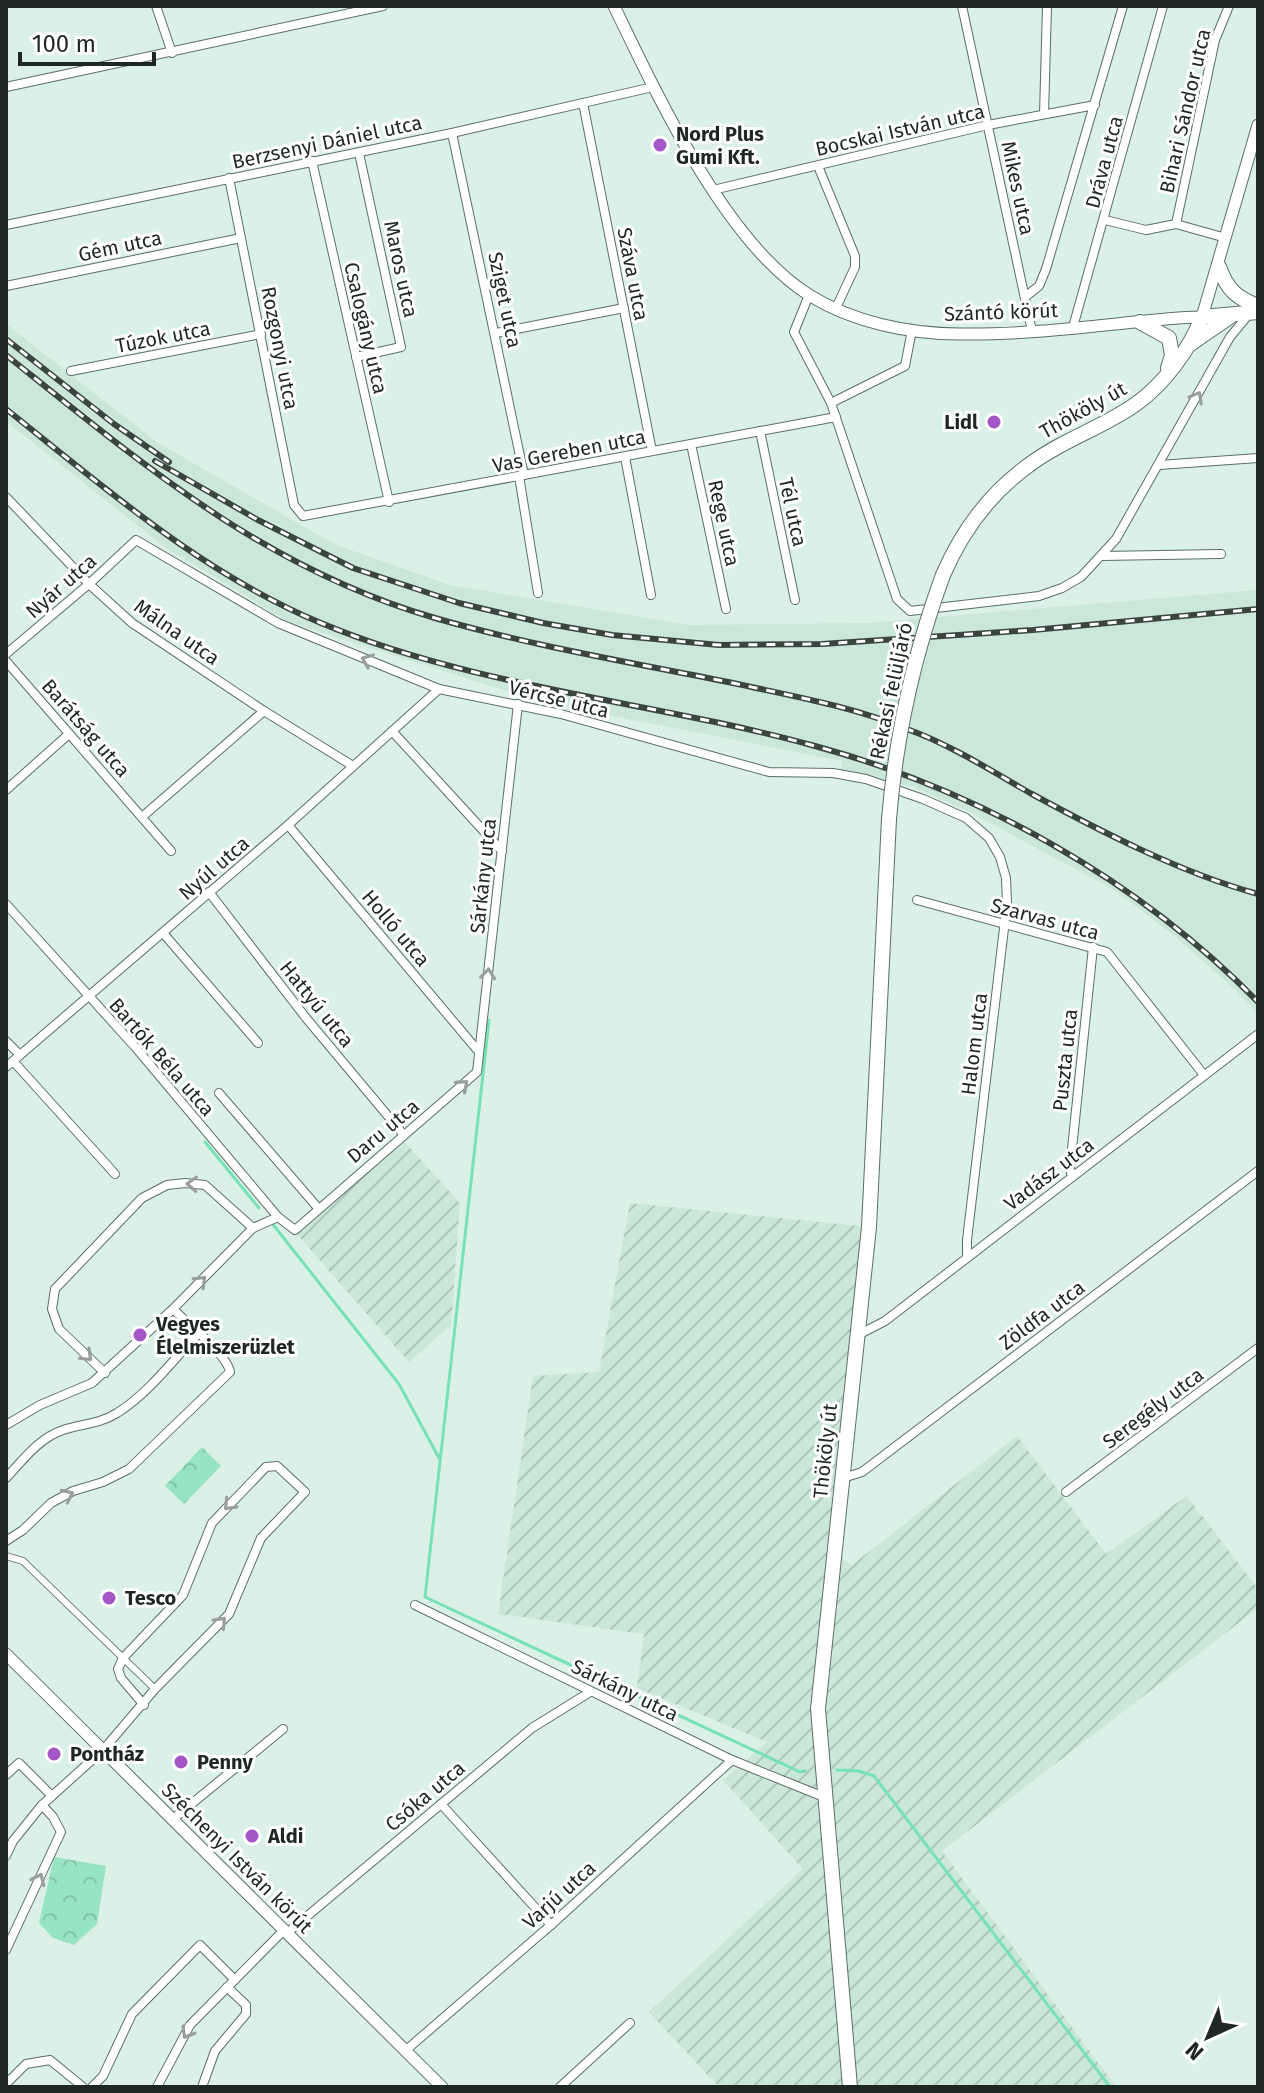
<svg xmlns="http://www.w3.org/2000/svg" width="1264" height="2093" font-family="'Fira Sans',sans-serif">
<defs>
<pattern id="industrial-furrows" width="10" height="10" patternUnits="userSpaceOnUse" patternTransform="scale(2)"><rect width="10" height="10" fill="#cae7d9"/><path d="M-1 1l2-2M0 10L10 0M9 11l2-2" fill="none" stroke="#adc6ba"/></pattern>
<pattern id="park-crowns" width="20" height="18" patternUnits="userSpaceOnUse" patternTransform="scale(2)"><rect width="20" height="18" fill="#97e4c2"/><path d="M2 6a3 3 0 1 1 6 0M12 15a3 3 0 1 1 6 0" fill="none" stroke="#82c4a6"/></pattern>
</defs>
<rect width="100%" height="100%" fill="#dbf0e6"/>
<polygon fill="#cae7d9" points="6,324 158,443 336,545 450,585 689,625 868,623 1258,590 1258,1013 1230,985 1172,934 1116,891 968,811 914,787 840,773 842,761 542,702 291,623 166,548 6,421"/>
<g fill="url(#industrial-furrows)">
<polygon points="401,1138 460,1203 451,1325 409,1362 295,1232"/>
<polygon points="630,1203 869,1227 834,1554 852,1565 1017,1436 1106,1554 1187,1496 1258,1589 1258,1608 942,1851 1116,2087 719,2087 649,2012 803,1869 723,1780 767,1742 637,1688 644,1634 498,1614 533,1376 599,1372"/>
</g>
<g fill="url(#park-crowns)">
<polygon points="202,1447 221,1466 184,1504 165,1486"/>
<polygon points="54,1857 106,1866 97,1924 74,1945 53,1938 39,1923"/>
</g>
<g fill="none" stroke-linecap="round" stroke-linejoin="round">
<g stroke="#76e3b6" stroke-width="3">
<polyline points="489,1020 425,1597 800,1772 805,1771"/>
<polyline points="205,1142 259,1208"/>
<polyline points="271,1222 399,1384 439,1458"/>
<polyline points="837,1770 859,1771 874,1776 1110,2087"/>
</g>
<g stroke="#5c6f66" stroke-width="8">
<polyline id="pedestrian" points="6,1556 23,1561 155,1689"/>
</g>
<g stroke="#5c6f66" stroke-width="10">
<g id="minor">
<polyline points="156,6 172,53"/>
<polyline points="962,6 1032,331"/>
<polyline points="6,87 383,6"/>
<polyline points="583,103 652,451"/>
<polyline points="1044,114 1047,6"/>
<polyline points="452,133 524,475"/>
<polyline points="312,161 389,502"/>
<polyline points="818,166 855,256 855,267 836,308"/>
<polyline points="229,178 294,505 303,516 836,417"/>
<polyline points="713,190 988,125 1095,105"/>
<polyline points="1105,220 1146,230 1176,224 1226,238"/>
<polyline points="1176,224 1215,40 1229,6"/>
<polyline points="6,225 452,133 653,87"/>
<polyline points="6,286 241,238"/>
<polyline points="809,295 794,332 831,403 897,599 910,611 1039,596 1062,588 1081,577 1116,539 1230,337 1249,314"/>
<polyline points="1025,297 1039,286 1046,269 1123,6"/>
<polyline points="1073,327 1163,6"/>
<polyline points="496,333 624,308"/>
<polyline points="356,357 401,347 359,153"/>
<polyline points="71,371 261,334"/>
<polyline points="831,403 905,366 912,330"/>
<polyline points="760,431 795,600"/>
<polyline points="691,444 726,609"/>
<polyline points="625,457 651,595"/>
<polyline points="1159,465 1258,458"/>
<polyline points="519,476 538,593"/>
<polyline points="6,497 89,584 132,623 264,711 353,766"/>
<polyline points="1102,556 1221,554"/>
<polyline points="6,654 89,584 136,540 278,623 439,689 561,714 769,772 833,773 866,779 923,799 966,818 989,838 1000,857 1006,878 1007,903 967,1240 967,1257"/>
<polyline points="6,661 171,851"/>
<polyline points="392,731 502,851"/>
<polyline points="6,790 69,734"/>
<polyline points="142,817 264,711"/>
<polyline points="288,825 479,1052"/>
<polyline points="209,892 306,1018 403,1134"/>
<polyline points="917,900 1107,952 1204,1075"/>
<polyline points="6,904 136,1048 278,1217 295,1230 477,1072 518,704"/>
<polyline points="163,933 258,1043"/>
<polyline points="6,1041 20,1055"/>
<polyline points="13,1061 115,1174"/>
<polyline points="6,1067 288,825 439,689"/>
<polyline points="219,1093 318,1208"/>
<polyline points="1072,1177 1070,1168 1093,947"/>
<polyline points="858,1335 885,1321 1257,1035"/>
<polyline points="105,1373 59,1329 52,1309 55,1289 142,1198 167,1185 185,1183 205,1185 253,1228"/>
<polyline points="6,1425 40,1405 92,1383 173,1309"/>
<path d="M6,1478c17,-18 33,-40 57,-48 18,-6 37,-6 54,-17 31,-19 55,-52 81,-79"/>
<polyline points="843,1478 862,1472 1258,1171"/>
<polyline points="1066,1492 1258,1348"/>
<path d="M6,1541l17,-11 28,-27 22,-12 30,-9 26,-13 101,-97c-3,-18 -43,-49 -57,-63l80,-81 25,-11"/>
<polyline points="415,1605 732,1760 824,1797"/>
<polyline points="6,1775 19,1763 52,1796"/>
<polyline points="441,1804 551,1925"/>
<polyline points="173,1819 283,1729"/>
<polyline points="6,1856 13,1841 42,1805 103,1750 155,1689 229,1614 261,1538 305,1492 277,1466 266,1467 212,1523 183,1595 123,1658 118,1669 121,1678 144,1705"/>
<polyline points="287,1933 532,1728 590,1692"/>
<polyline points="6,1950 61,1832 53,1817 42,1805"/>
<polyline points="405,2051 551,1925 732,1760"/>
<polyline points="6,2084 26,2064 50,2060 83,2087"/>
<polyline points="92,2087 103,2076 132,2014 200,1945 235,1980"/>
<polyline points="157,2087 190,2025 284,1930"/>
<polyline points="202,2087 215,2051 246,2014 246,2005 227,1987"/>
<polyline points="560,2087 630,2023"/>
</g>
</g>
<g stroke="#5c6f66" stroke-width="13">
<g id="tertiary">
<path d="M614,6c43,89 111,236 195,289 43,27 100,39 151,39 58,1 117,-6 175,-12 23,-2 44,-5 67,-5l56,-192"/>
<polyline points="6,1654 442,2087"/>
</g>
</g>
<g stroke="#5c6f66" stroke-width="16">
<g id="primary">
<path d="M1219,267c8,22 17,31 39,39"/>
<polyline points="1140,322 1169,338 1172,355 1168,368"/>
<polyline points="1189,345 1231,316"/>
<path d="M943,575c19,-44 47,-82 86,-110 33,-25 73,-37 107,-61 28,-20 54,-55 66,-87l56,-5"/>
<polyline points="850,2087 818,1709 869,1227 889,819"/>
</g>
</g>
<use href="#pedestrian" stroke="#fff" stroke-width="6"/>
<use href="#minor" stroke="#fff" stroke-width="8"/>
<use href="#tertiary" stroke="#fff" stroke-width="11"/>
<use href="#primary" stroke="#fff" stroke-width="14"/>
<g stroke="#3b4540" stroke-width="6">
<g id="rail">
<polyline points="6,339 114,424 169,462"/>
<path d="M6,355c135,108 259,214 429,263 97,28 199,45 298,65 59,13 118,23 174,46 44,16 83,41 123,64 70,38 151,80 228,101"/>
<path d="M6,409c99,79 197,165 315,214 158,66 331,78 494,123 163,44 325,135 443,256"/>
<polyline points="155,461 258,520 353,568 459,603 543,623 612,635 719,645 822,644 1033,630 1258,609"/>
</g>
</g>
<use href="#rail" stroke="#fff" stroke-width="3" stroke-dasharray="9" stroke-linecap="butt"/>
<g stroke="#5c6f66" stroke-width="16" stroke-linecap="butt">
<path id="primary-bridge" d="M889,819c7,-84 25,-165 54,-244"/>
</g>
<use href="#primary-bridge" stroke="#fff" stroke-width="14"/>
</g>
<defs><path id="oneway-chevron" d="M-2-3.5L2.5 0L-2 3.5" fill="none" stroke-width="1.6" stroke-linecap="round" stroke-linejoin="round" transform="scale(2)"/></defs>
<g stroke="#9a9e9c">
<use href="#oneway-chevron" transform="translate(1197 397) rotate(-61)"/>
<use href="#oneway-chevron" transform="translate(367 660) rotate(-158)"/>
<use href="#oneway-chevron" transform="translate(488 974) rotate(-84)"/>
<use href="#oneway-chevron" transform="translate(463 1085) rotate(-41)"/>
<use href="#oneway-chevron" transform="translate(192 1184) rotate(-177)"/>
<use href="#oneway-chevron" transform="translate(201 1281) rotate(-45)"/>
<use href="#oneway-chevron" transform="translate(87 1356) rotate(44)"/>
<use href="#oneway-chevron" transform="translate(68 1495) rotate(-25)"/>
<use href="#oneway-chevron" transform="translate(229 1505) rotate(134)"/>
<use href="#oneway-chevron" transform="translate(221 1622) rotate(-47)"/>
<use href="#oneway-chevron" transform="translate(39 1879) rotate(-65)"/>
<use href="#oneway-chevron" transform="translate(187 2033) rotate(121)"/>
</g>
<g fill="#a455c6" stroke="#fff" stroke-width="3">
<circle cx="660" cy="145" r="8"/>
<circle cx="994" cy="422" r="8"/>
<circle cx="140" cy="1335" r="8"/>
<circle cx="109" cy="1598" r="8"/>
<circle cx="54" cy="1754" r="8"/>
<circle cx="181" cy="1762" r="8"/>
<circle cx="252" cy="1836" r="8"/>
</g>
<g text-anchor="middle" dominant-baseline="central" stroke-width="6" stroke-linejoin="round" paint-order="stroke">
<g font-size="20" fill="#1f2723" stroke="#fff">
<text transform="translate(1185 111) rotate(-77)">Bihari Sándor utca</text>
<text transform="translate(900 130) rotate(-13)">Bocskai István utca</text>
<text transform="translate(327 142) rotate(-12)">Berzsenyi Dániel utca</text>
<text transform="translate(1104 162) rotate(-75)">Dráva utca</text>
<text transform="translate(1018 188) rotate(78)">Mikes utca</text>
<text transform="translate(120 246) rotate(-12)">Gém utca</text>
<text transform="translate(401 269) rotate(78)">Maros utca</text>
<text transform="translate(633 274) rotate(79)">Száva utca</text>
<text transform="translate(505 300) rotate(78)">Sziget utca</text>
<text transform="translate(1001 312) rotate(-2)">Szántó körút</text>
<text transform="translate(366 328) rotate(77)">Csalogány utca</text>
<text transform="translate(163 337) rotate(-11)">Túzok utca</text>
<text transform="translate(280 348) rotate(79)">Rozgonyi utca</text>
<text transform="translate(1083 410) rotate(-29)">Thököly út</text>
<text transform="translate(569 451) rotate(-11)">Vas Gereben utca</text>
<text transform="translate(793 512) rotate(78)">Tél utca</text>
<text transform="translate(724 523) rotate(78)">Rege utca</text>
<text transform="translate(61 586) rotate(-41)">Nyár utca</text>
<text transform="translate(177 632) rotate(35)">Málna utca</text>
<text transform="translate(891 691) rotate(-78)">Rékasi felüljáró</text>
<text transform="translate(559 699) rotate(14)">Vércse utca</text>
<text transform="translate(86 728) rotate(49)">Barátság utca</text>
<text transform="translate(214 868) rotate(-41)">Nyúl utca</text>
<text transform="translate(483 876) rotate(-84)">Sárkány utca</text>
<text transform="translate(1045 919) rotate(15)">Szarvas utca</text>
<text transform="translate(396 928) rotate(50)">Holló utca</text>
<text transform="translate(317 1004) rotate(51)">Hattyú utca</text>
<text transform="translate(974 1044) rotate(-83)">Halom utca</text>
<text transform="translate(162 1057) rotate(49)">Bartók Béla utca</text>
<text transform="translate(1065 1060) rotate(-84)">Puszta utca</text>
<text transform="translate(383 1131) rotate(-40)">Daru utca</text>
<text transform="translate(1049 1174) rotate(-37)">Vadász utca</text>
<text transform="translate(1042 1315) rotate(-37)">Zöldfa utca</text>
<text transform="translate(1153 1408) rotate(-37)">Seregély utca</text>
<text transform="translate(825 1451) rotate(-84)">Thököly út</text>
<text transform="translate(625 1690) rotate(26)">Sárkány utca</text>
<text transform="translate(425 1796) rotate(-40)">Csóka utca</text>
<text transform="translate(237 1858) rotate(45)">Széchenyi István körút</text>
<text transform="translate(559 1895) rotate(-42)">Varjú utca</text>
</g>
<g font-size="20" font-weight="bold" fill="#1f2723" stroke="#fff" text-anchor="start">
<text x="676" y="134">Nord Plus<tspan x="676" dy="23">Gumi Kft.</tspan></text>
<text x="978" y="422" text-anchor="end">Lidl</text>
<text x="156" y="1324">Vegyes<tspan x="156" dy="23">Élelmiszerüzlet</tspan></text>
<text x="125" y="1598">Tesco</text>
<text x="70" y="1754">Pontház</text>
<text x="197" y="1762">Penny</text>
<text x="268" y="1836">Aldi</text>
</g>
</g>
<rect width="1264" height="2093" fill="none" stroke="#1f2723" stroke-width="16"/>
<g transform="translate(1208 2037) rotate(224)" stroke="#ffffff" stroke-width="6" paint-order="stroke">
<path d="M0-6L14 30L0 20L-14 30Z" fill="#1f2723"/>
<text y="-12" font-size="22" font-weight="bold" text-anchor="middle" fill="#1f2723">N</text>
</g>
<path d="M20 52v12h134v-12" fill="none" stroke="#1f2723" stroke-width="4"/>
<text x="32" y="52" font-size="24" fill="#1f2723" stroke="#ffffff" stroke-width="6" paint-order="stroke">100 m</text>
</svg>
